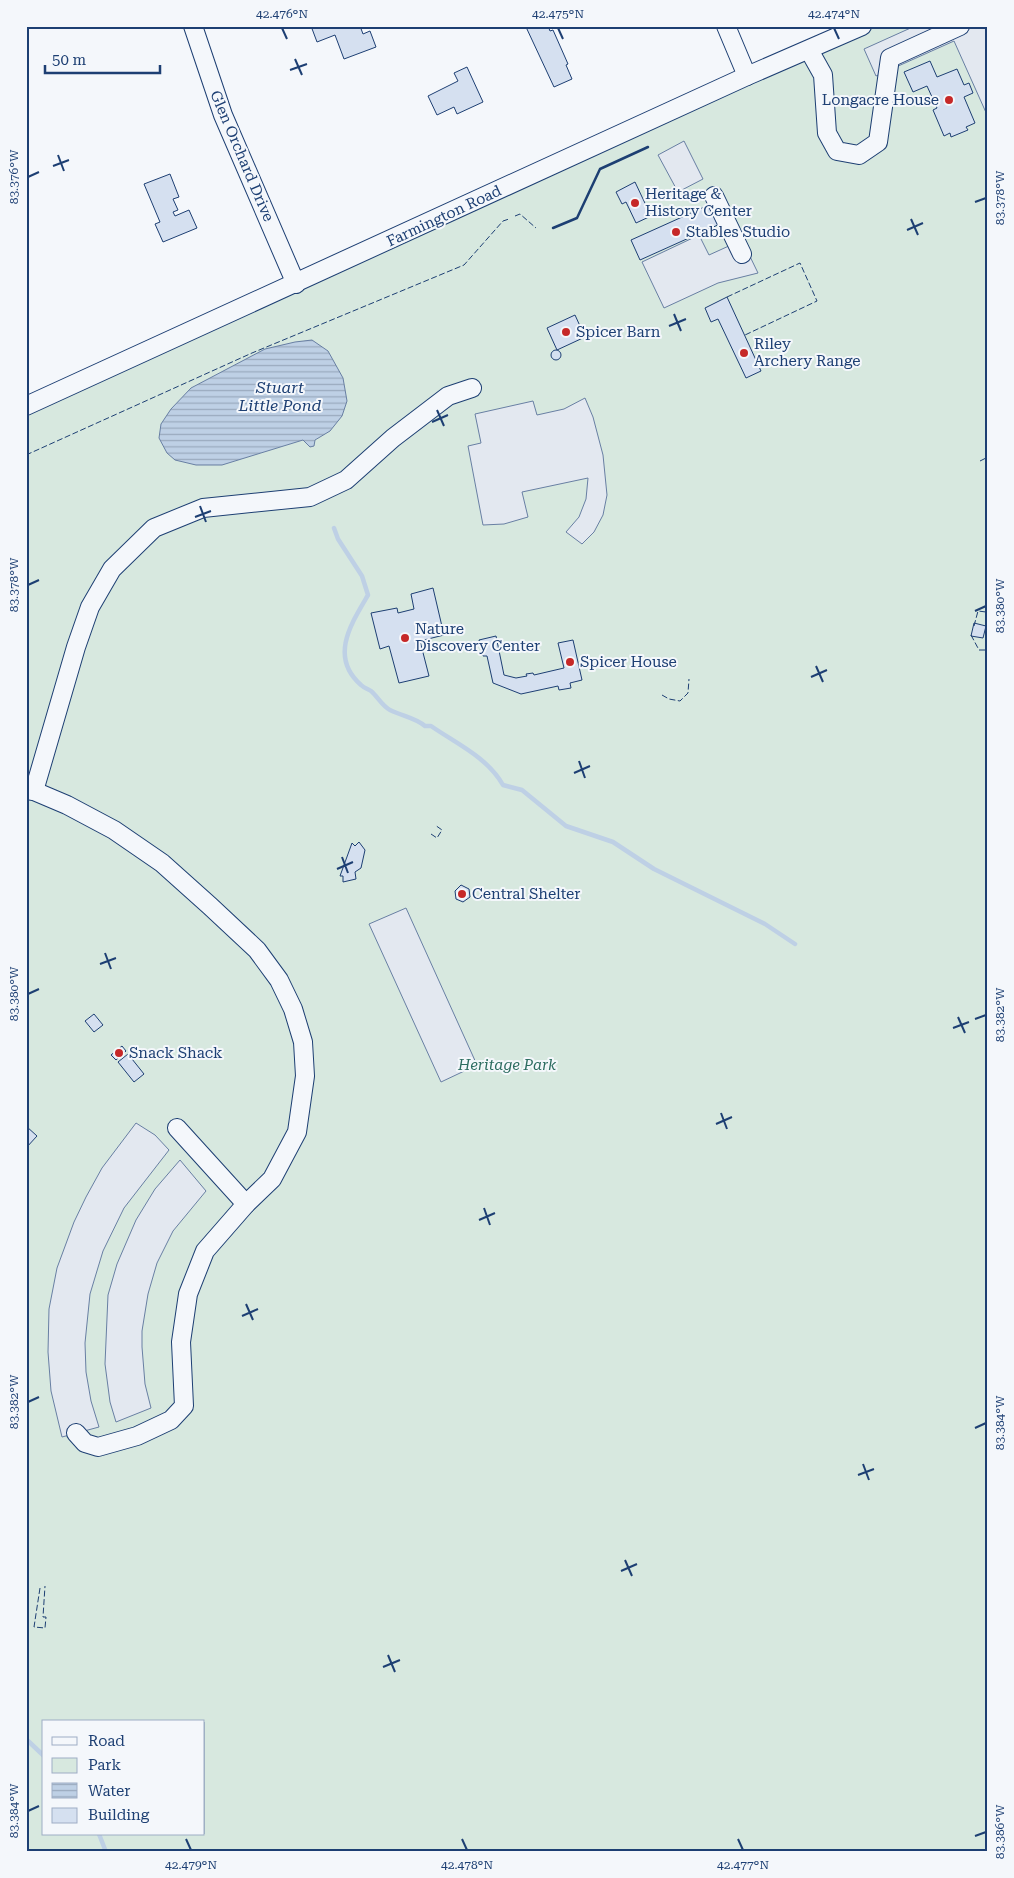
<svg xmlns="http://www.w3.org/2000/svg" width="1014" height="1878" font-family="'Roboto Serif',serif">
<defs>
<pattern id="water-rules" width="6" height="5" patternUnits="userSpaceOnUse" patternTransform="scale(1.25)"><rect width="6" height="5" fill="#bed0e5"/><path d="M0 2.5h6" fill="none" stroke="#9aaabe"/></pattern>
</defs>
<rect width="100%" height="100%" fill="#f4f7fb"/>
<path fill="#d7e8df" stroke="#687fa3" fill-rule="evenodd" d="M876,26h112v1826h-962v-1443zM44,1722h160v112h-160z"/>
<g fill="#e3e8f0" stroke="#687fa3">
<polygon points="915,26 988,26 988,117 954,41 876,76 864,49"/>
<polygon points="684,141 703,179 678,192 658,155"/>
<polygon points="699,235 709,255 742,240 758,273 718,283 664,308 642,262"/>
<polygon points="585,398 593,417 603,455 607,495 603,515 594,532 582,544 566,532 579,517 586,499 588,478 522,492 528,517 504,524 483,525 468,446 481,443 475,414 533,401 537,415 564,409"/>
<polygon points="406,908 477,1065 441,1082 369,924"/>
<polygon points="136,1123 155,1135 169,1150 124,1208 103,1251 90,1294 85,1343 86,1372 91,1401 99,1427 62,1437 51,1391 48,1352 49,1309 57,1268 74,1222 86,1197 102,1168"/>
<polygon points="180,1160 206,1191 173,1231 157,1263 148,1294 142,1331 142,1347 145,1384 151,1408 116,1422 110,1402 105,1364 108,1295 117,1264 136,1220 155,1189"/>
</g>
<polygon fill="url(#water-rules)" stroke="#687fa3" points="312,340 328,351 343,378 347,401 342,416 330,431 315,440 314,446 310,447 303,440 222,465 196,465 175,460 167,453 159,438 161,424 171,409 191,388 265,349 295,342"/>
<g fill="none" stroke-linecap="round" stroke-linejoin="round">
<g stroke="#bed0e5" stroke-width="4.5">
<path d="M334,528l4,11 24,37 6,19c-17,29 -39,62 -7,90 3,3 7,4 10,6 7,6 11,15 19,19 12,6 26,8 35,16h6c26,18 56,31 72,59l19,5 44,36 47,16 41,27 111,55 30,20"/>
<polyline points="26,1739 44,1756"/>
<polyline points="99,1834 106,1852"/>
</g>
</g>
<g fill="#d5e0f0" stroke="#1d3f73">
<polygon points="311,26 360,26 363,34 370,31 376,47 344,59 335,35 317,42"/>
<polygon points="528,26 548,26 550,31 553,30 568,64 566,65 572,79 554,87 526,27"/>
<polygon points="930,61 937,77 957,69 964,85 969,83 973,93 964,97 975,123 966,127 968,130 951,137 950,133 944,136 933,110 937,108 927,86 913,92 904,72"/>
<polygon points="467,67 483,102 457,114 454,107 437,115 428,96 458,81 454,73"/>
<polygon points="170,174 179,197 173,199 178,210 173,212 175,216 189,210 197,228 163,242 155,224 160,222 144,184"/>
<polygon points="635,182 651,216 636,223 626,202 622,204 616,192"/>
<polygon points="711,204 720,224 640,260 631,240"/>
<polygon points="727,297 761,371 746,378 718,319 711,322 705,308"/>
<polygon points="575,315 585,337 557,350 547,328"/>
<circle cx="556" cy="355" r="5"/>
<polygon points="433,588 444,635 420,641 429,676 399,683 389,646 380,649 371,613 397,608 398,613 414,609 411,594"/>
<polygon points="974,623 986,626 983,638 971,636"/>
<polygon points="496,636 504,675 516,678 527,676 526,674 533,673 534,675 564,668 558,643 573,640 582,680 570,683 571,688 559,690 558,686 521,694 493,683 487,656 483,656 479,640"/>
<polygon points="359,842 365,850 361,868 355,872 356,879 343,882 343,876 340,876 352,843 355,846"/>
<polygon points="461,885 469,889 470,897 463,902 456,899 455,891"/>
<polygon points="94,1014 103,1025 94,1032 85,1021"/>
<polygon points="122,1046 126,1051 116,1060 111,1055"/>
<polygon points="128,1054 144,1074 134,1082 118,1062"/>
<polygon points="26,1126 37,1136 26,1148"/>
</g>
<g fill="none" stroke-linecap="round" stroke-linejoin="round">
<g stroke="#1d3f73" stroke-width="20">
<g id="minor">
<polyline points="193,26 223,115 296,284"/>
<polyline points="726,26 747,76"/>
<polyline points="809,50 823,75 827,133 837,151 859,155 878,142 890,58 960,26"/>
<polyline points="714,196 742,254"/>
<polyline points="26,406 747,76 862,26"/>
<polyline points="26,790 34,791 67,805 114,830 162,863 210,906 257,950 279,980 293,1009 303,1042 305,1076 297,1132 272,1179 246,1204 205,1251 188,1294 181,1342 184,1406 171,1420 137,1436 98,1447 85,1443 76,1433"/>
<polyline points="34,791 76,647 90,607 112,569 154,528 203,508 310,497 346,480 393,438 448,396 472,388"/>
<polyline points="177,1128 246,1204"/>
</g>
</g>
<use href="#minor" stroke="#f4f7fb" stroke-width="18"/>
<g stroke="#1d3f73" stroke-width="1" stroke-dasharray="6 2.5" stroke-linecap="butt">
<polyline points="515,216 520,214 536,228"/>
<polyline points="727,297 800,263 817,301 745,335"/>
<polyline points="26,455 252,353 464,265 503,221 509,219"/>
<polyline points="980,461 988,457"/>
<polyline points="974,626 978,611 986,612 988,615"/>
<polyline points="971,635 979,650 988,650"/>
<polyline points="662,695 669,699 680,701 688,693 689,679"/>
<polyline points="431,834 437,838 442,830 435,825"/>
<polyline points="40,1588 34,1627 45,1628 46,1617 43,1617 45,1586"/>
</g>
<polyline stroke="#1d3f73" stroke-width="2.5" points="553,228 577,218 600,169 648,147"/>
</g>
<path fill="none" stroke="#1d3f73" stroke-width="2" d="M282,28l5,11M558,28l5,11M834,28l5,11M295,59l7,16M290,70l17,-6M58,155l6,16M53,166l16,-6M28,177l11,-5M975,202l11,-4M911,219l7,16M907,230l16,-7M674,314l7,17M669,326l17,-7M437,410l7,16M432,422l16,-7M200,506l6,16M195,517l16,-6M28,585l11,-5M975,611l11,-5M816,666l7,16M811,677l16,-7M579,761l6,17M574,773l16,-7M342,857l6,16M337,869l16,-7M105,953l6,16M100,964l16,-6M28,994l11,-5M958,1017l7,16M975,1019l11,-4M953,1028l16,-6M721,1113l6,16M716,1124l16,-7M484,1208l6,17M479,1220l16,-7M246,1304l7,16M242,1316l16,-7M28,1402l11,-5M975,1428l11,-5M863,1464l6,16M858,1475l16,-6M625,1560l7,16M621,1571l16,-7M388,1655l7,17M383,1667l17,-7M28,1811l11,-5M975,1836l11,-4M186,1839l5,11M462,1839l5,11M738,1839l5,11"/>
<g fill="#c62828" stroke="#f4f7fb" stroke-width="2">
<circle cx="949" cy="100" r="5"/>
<circle cx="635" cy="203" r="5"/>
<circle cx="676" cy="232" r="5"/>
<circle cx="566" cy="332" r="5"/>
<circle cx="744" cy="353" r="5"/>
<circle cx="405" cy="638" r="5"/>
<circle cx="570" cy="662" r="5"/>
<circle cx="462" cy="894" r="5"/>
<circle cx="119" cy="1053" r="5"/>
</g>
<g text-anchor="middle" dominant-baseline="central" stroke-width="4" stroke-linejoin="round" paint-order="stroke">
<g font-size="15" fill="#1d3f73" stroke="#f4f7fb" text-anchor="start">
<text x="939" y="100" text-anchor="end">Longacre House</text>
<text x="645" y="194">Heritage &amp;<tspan x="645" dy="17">History Center</tspan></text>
<text x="686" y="232">Stables Studio</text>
<text x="576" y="332">Spicer Barn</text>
<text x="754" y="344">Riley<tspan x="754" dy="17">Archery Range</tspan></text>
<text x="415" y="629">Nature<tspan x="415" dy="17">Discovery Center</tspan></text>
<text x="580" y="662">Spicer House</text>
<text x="472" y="894">Central Shelter</text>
<text x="129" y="1053">Snack Shack</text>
</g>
<g font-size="15" fill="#1d3f73" stroke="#f4f7fb">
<text transform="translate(242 156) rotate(67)">Glen Orchard Drive</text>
<text transform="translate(444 216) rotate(-25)">Farmington Road</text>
</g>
<g font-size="15" font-style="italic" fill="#2c6c60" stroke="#f4f7fb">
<text x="507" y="1065">Heritage Park</text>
</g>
<g font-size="16" font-style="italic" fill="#1d3f73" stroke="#f4f7fb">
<text x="280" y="387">Stuart<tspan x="280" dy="18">Little Pond</tspan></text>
</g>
</g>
<rect width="1014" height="1878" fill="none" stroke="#f4f7fb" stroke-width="55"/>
<rect x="42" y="1720" width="162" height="115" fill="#f4f7fb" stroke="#9eadc5"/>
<rect x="52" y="1737" width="25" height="8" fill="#f4f7fb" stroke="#9eadc5"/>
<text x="88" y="1746" font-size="15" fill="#1d3f73">Road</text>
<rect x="52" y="1758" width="25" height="15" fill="#d7e8df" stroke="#9eadc5"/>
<text x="88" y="1770" font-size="15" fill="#1d3f73">Park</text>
<rect x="52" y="1783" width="25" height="15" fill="url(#water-rules)" stroke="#9eadc5"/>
<text x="88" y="1796" font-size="15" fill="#1d3f73">Water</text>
<rect x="52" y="1808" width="25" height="15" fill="#d5e0f0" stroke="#9eadc5"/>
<text x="88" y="1820" font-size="15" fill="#1d3f73">Building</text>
<path d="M45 65v8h115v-8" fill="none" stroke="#1d3f73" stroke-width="2.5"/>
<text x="52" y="65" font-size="15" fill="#1d3f73" stroke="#f4f7fb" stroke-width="4" paint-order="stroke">50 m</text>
<rect x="28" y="28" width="958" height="1822" fill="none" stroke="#1d3f73" stroke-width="2"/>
<g font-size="12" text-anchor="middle" fill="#1d3f73">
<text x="282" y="18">42.476°N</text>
<text x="558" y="18">42.475°N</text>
<text x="834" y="18">42.474°N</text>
<text transform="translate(14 177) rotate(-90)" y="4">83.376°W</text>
<text transform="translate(1000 198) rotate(-90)" y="4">83.378°W</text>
<text transform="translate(14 585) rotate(-90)" y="4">83.378°W</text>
<text transform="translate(1000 606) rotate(-90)" y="4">83.380°W</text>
<text transform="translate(14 994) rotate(-90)" y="4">83.380°W</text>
<text transform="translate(1000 1015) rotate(-90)" y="4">83.382°W</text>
<text transform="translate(14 1402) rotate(-90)" y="4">83.382°W</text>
<text transform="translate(1000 1423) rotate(-90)" y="4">83.384°W</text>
<text transform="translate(14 1811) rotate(-90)" y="4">83.384°W</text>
<text transform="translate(1000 1832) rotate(-90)" y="4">83.386°W</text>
<text x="191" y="1869">42.479°N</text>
<text x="467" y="1869">42.478°N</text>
<text x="743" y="1869">42.477°N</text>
</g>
</svg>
